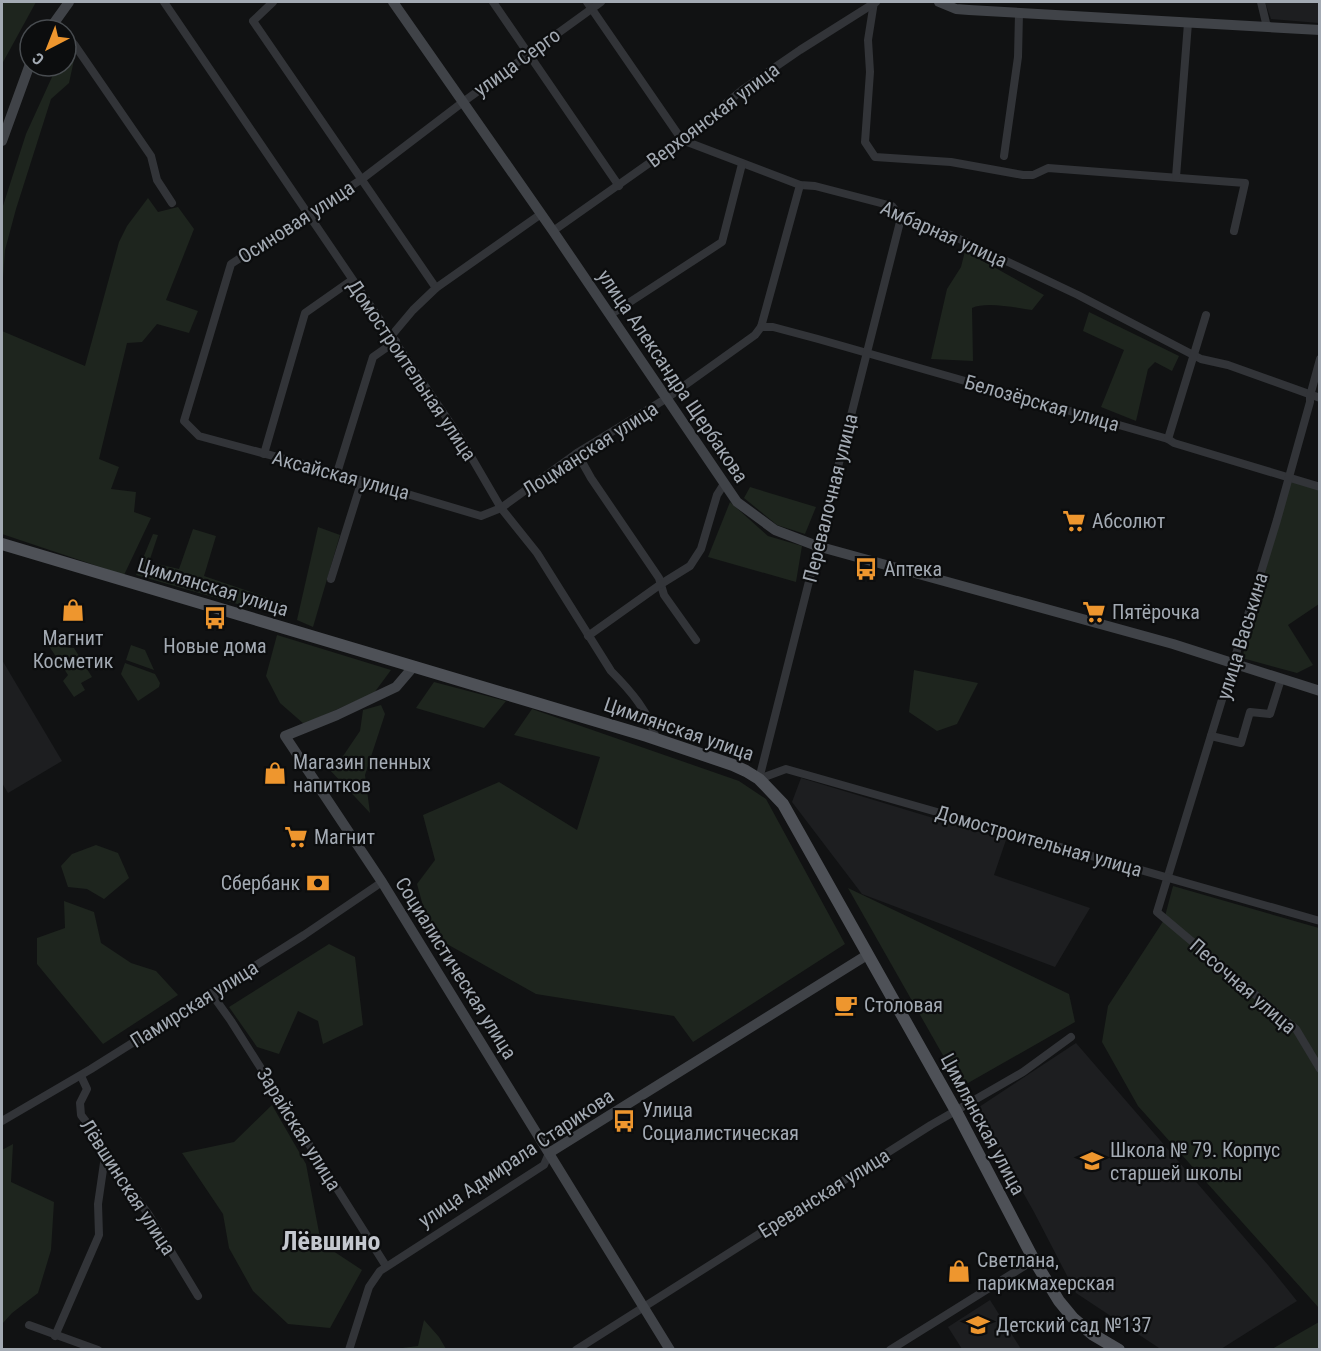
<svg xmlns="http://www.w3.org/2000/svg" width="1321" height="1351" font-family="'Roboto Condensed',sans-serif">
<rect width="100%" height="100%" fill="#111213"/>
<g fill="#1d1e20">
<polygon points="1265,2 1319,2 1319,23 1271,19"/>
<polygon points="2,660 62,761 8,793 2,783"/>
<polygon points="801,778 1006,840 994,875 1090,908 1055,967 862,894 792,802"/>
<polygon points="1076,1043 1268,1265 1297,1301 1221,1349 1162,1350 1076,1293 1034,1212 976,1109"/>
<polygon points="990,1300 1021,1349 962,1349 948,1327"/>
</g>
<g fill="#1e251e">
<polygon points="2,2 36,2 2,64"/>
<polygon points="66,47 74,60 69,83 51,99 16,209 5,250 2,292 2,209 26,134 57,66 66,66"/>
<polygon points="148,198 158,212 178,207 194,229 166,300 198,311 189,333 157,324 142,342 127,343 99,459 119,467 111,489 136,492 134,512 151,518 124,575 2,534 2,331 85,366 119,242 127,226"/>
<path d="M965,251l79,44 -12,15c-15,-2 -46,-9 -60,-2l1,53 -42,-2 16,-70 14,-22z"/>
<polygon points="1089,312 1179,356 1172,371 1155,362 1148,369 1136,421 1101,407 1124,350 1083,331"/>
<polygon points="1290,479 1319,487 1319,604 1288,625 1313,665 1297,673 1242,658"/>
<polygon points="750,487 816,507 805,534 777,525 744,498"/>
<polygon points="730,502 768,536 802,546 796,582 708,557"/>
<polygon points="318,527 340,535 313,627 297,620"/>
<polygon points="193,529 216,536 204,576 286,604 287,618 136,575 153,534 158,535 149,562 179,569"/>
<polygon points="277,635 391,670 374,693 304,724 280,703 266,676"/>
<polygon points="52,642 60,647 74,648 92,677 81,683 85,690 74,697 63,681 68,675 49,646"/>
<polygon points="131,645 145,650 154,670 126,660"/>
<polygon points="125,663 155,674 160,683 159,687 138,701 121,674"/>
<polygon points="914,670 978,683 957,724 937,731 909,712"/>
<polygon points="434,682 506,701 484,728 416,708"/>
<polygon points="381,705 385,714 365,775 370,813 329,769 339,762 360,731 363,710"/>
<polygon points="532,709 739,781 766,799 845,944 693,1042 674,1016 536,994 431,935 417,884 435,860 423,815 499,782 577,830 600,757 514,735"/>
<polygon points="96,845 118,853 129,878 104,899 87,889 68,887 61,866 72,854"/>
<polygon points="1173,886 1319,928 1319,1308 1138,1106 1102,1042 1108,1006 1164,920"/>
<polygon points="848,888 1069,994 1075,1022 961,1087"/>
<polygon points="64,901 94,912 101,943 131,963 156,971 178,995 103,1044 37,964 37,938 65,928"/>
<polygon points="329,944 355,957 363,1025 323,1044 318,1021 298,1011 279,1054 257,1047 229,1007"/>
<polygon points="272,1105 306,1164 321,1243 362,1270 330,1328 288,1324 253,1291 229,1248 223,1214 182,1153 234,1142"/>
<polygon points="13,1144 11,1182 54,1202 51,1250 38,1293 12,1313 2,1324 2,1150"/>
<polygon points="424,1320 439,1337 446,1349 394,1349 418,1346"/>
<polygon points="1319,1322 1319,1349 1272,1349"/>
</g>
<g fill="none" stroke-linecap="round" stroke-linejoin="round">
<g stroke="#323438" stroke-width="8">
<path d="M164,2l295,434 42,72 36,45 74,118c19,19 39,42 45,68"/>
<polyline points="273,2 253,21 436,288"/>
<polyline points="493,2 619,186"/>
<polyline points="587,2 682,140 800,185 815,186 892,206 901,218 951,235 1078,295 1201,359 1228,365 1320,398"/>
<polyline points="601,2 463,102 362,179 231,264 184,421 199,436 337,473 481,516 501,508 577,453 667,398 755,335 761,327 800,185"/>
<polyline points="874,2 868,40 870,72 865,142 875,157 951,162 1023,175 1033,175 1048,168 1245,183 1234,231"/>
<polyline points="1261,2 1267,27"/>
<polyline points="66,36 74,44 151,156 157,180 172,203"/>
<polyline points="1004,156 1018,57 1019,13"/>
<polyline points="1176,177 1188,23"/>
<polyline points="553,231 682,140 742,90 800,50 876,2"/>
<polyline points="610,315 722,242 742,164"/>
<polyline points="761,327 773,327 818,339 1168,439 1174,443 1320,487"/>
<polyline points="392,335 413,310 436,288 541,214"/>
<polyline points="1320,359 1310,396 1310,402 1277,520 1157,912 1296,1029 1320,1069"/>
<polyline points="1168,439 1206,315"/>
<polyline points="577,453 591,478 659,578 664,595 696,640"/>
<polyline points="264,454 305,313 352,280"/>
<polyline points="337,473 373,357 396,341"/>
<polyline points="331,579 362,480"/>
<polyline points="588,636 661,584 690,566 701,549 717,495 724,484"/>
<polyline points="1211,736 1241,743 1250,712 1270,714 1281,679"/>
<polyline points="759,779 786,769 1320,921"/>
<polyline points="759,779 901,218"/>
<polyline points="211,993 231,1021 386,1266"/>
<polyline points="81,1076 87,1089 80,1103 81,1115 97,1136 105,1156 149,1215 198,1296"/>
<polyline points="2,1121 91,1069 304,935 382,882"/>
<polyline points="29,1325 98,1350"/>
<polyline points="55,1336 99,1235 98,1204 105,1156"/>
<polyline points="349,1350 369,1287 380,1271 544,1165 549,1153"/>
<polyline points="576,1350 931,1125 1023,1072 1071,1037"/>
<polyline points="890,1350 1034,1260"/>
</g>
<g stroke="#404348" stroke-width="10">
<polyline points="393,2 553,231 737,502 775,530 817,546 1173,644 1320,691"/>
<polyline points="939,2 956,9 969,10 1320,30"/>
<polyline points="49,30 69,2"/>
<polyline points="2,141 30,64"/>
<polyline points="414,666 396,687 337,715 285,736 382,882 670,1350"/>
<polyline points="549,1153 867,955"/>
</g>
<polyline stroke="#4e5157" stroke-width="12" points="2,544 647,736 733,765 746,771 759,779 783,804 956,1111 1034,1260 1059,1301 1073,1318 1092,1334 1119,1350"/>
</g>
<defs>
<g id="supermarket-bare" transform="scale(1.8)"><path d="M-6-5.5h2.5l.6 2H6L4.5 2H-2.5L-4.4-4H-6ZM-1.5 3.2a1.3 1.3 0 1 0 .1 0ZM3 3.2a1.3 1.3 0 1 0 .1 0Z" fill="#ee962e" stroke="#0c0d0e" stroke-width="2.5" paint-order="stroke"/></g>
<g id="bus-bare" transform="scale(1.8)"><path d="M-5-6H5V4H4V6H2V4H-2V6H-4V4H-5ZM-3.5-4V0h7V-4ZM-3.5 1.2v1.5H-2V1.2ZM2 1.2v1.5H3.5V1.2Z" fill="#ee962e" stroke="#0c0d0e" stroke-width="2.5" paint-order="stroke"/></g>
<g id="shop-bare" transform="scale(1.8)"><path d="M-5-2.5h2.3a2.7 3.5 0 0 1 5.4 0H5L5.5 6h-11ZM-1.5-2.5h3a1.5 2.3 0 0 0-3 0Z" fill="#ee962e" stroke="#0c0d0e" stroke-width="2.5" paint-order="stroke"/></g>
<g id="bank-bare" transform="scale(1.8)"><path d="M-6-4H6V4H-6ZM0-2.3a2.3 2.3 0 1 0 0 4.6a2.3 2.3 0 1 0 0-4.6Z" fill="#ee962e" stroke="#0c0d0e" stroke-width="2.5" paint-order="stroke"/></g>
<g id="cafe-bare" transform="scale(1.8)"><path d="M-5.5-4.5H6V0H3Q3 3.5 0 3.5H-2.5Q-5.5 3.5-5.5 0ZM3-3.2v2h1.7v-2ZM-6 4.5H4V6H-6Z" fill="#ee962e" stroke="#0c0d0e" stroke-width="2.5" paint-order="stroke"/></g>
<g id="school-bare" transform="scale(1.8)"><path d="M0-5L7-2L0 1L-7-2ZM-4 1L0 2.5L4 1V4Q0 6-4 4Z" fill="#ee962e" stroke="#0c0d0e" stroke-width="2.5" paint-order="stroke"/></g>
</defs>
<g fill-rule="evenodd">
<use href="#supermarket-bare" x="1074" y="521"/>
<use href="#bus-bare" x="866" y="569"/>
<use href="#shop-bare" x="73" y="610"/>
<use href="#supermarket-bare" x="1094" y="612"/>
<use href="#bus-bare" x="215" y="618"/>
<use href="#shop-bare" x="275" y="773"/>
<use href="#supermarket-bare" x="296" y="837"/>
<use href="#bank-bare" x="318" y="883"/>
<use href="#cafe-bare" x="846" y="1005"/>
<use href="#bus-bare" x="624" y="1121"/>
<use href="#school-bare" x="1092" y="1161"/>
<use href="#shop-bare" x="959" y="1271"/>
<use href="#school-bare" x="978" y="1325"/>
</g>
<g text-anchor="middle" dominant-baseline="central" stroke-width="4.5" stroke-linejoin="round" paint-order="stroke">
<g font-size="20" fill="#a3aab3" stroke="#0c0d0e">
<text transform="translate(517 62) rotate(-36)">улица Серго</text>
<text transform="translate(713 115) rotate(-37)">Верхоянская улица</text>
<text transform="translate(296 222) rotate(-33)">Осиновая улица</text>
<text transform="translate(944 234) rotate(24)">Амбарная улица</text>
<text transform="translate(412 370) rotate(56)">Домостроительная улица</text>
<text transform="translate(673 376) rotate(56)">улица Александра Щербакова</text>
<text transform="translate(1042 403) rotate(16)">Белозёрская улица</text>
<text transform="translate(590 449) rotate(-33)">Лоцманская улица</text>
<text transform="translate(341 475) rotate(15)">Аксайская улица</text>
<text transform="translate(830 498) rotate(-76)">Перевалочная улица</text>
<text transform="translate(213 587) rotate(17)">Цимлянская улица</text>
<text transform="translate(1242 636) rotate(-73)">улица Васькина</text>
<text transform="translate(679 729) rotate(19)">Цимлянская улица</text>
<text transform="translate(1039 841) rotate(16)">Домостроительная улица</text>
<text transform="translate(456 968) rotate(58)">Социалистическая улица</text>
<text transform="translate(1243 986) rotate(41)">Песочная улица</text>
<text transform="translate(194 1004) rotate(-32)">Памирская улица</text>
<text transform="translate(983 1124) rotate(62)">Цимлянская улица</text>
<text transform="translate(299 1129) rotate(58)">Зарайская улица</text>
<text transform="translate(516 1158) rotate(-34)">улица Адмирала Старикова</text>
<text transform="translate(128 1187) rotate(57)">Лёвшинская улица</text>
<text transform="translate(824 1193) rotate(-32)">Ереванская улица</text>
</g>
<g font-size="20" fill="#a3aab3" stroke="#0c0d0e" text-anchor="start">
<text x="1092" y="521">Абсолют</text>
<text x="884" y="569">Аптека</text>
<text x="1112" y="612">Пятёрочка</text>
<text x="73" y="638" text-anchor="middle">Магнит<tspan x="73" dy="23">Косметик</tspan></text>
<text x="215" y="646" text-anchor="middle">Новые дома</text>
<text x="293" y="762">Магазин пенных<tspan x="293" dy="23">напитков</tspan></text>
<text x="314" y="837">Магнит</text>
<text x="300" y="883" text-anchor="end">Сбербанк</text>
<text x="864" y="1005">Столовая</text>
<text x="642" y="1110">Улица<tspan x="642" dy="23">Социалистическая</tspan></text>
<text x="1110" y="1150">Школа № 79. Корпус<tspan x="1110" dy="23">старшей школы</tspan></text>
<text x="977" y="1260">Светлана,<tspan x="977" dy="23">парикмахерская</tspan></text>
<text x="996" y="1325">Детский сад №137</text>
</g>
<g font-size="26" font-weight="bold" fill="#c4c8cf" stroke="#0c0d0e">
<text x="331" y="1241">Лёвшино</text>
</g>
</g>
<rect width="1321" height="1351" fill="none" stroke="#a3aab3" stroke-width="6"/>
<g transform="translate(48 48) rotate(222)"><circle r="28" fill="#0c0d0e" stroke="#484c50" stroke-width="1.5"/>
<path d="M0-4.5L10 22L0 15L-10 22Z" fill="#ee962e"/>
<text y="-9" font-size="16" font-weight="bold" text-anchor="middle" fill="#a3aab3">С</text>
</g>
</svg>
